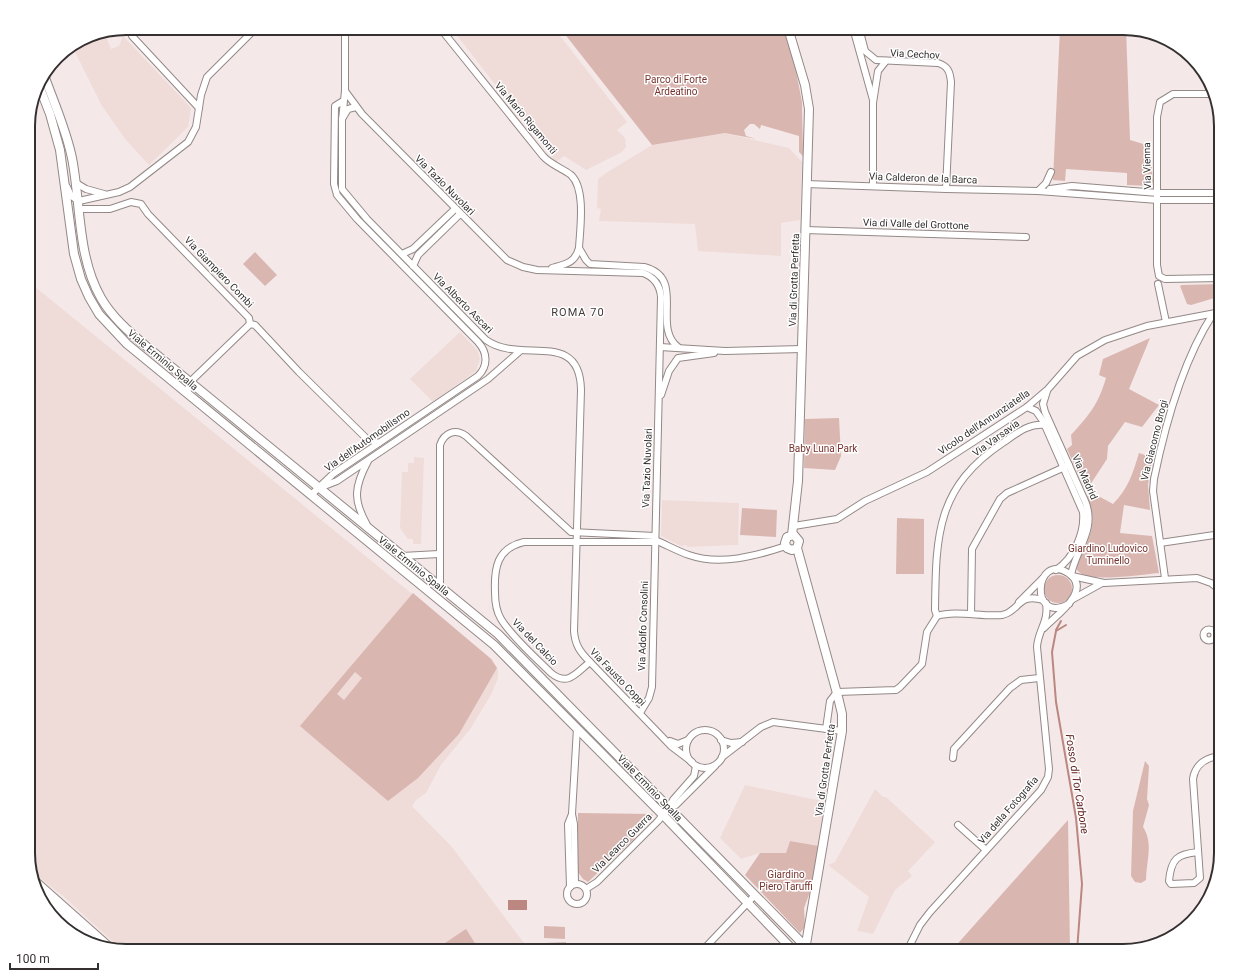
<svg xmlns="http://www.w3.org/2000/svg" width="1249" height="979" font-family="Roboto,sans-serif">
<rect width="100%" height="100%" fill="#f4e9e8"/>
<g fill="#efdcd9">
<polygon points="451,28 554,28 627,122 617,130 625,138 626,147 622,152 586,170 564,156 556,162"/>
<polygon points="105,34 111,49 119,46 123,36 191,108 188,127 149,165 126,140 102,106 74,50"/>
<polygon points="725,133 789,148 802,162 800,220 781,223 781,256 698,251 695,224 599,221 601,209 597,208 598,179 606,173 652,145"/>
<polygon points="28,208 36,216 36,240 28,248"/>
<polygon points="28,281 492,659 498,670 498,678 492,693 471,728 441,765 426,793 416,800 412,806 452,847 530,951 126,951 122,950 63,896 32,872 28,859"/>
<polygon points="460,332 477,350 480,359 476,371 433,402 410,379"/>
<polygon points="414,457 424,458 421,544 413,544 413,539 408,539 400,528 402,472 408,472 408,463 414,463"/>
<polygon points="662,500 739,503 738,545 687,547 687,545 681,546 661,536"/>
<polygon points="745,785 827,802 819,846 790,841 786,853 760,853 741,859 720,838"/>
<polygon points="875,789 883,797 886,797 935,842 908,871 912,876 895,890 873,934 857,931 869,897 828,865 835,862"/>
</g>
<g fill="#dab6b1" fill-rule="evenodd">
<polygon points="560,28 783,28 794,61 802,102 803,156 799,152 799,136 761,125 760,129 754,124 750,124 744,130 746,136 756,139 725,133 652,145"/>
<polygon points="1060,28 1126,28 1130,140 1150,146 1153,182 1150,186 1127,185 1127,173 1066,169 1065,181 1053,180"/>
<polygon points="255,252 277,275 265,286 243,264"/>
<polygon points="1221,284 1221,296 1191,305 1187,304 1180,286 1182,285"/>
<path d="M1150,338l-21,51 30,16 -17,22 -17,-5 -17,24 -1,13 -19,29 -4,-1 -17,-38 5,-4 -1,-10c19,-21 27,-30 35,-57l-7,-3 4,-16z"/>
<polygon points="839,418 841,456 835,470 804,468 805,419"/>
<path d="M1139,453l9,3 4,3 -4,26 2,25 -26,-5 -4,28 32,3 7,37c-14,1 -83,13 -83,-7 13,-27 23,-41 11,-70l4,-4 22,12c15,-15 20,-31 26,-51z"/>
<polygon points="742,508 777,510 776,537 740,535"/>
<polygon points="897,518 924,519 924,574 896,574"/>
<circle cx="1058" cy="589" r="14"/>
<path d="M413,593l78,66 6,9 -38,66 -41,44 -30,23 -88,-75zM355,672l7,6 -18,22 -7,-6z"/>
<path d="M1145,761l4,5 -2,33 2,6 -6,22c11,17 3,34 3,53l-5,3 -6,-1 -4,-6 2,-65z"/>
<polygon points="578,813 652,814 653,817 634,837 634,839 588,882 583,879 578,872"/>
<polygon points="1068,820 1070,951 952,951 952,950"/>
<polygon points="790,841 819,846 811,889 804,908 805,927 800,933 745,875 760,853 786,853"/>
<polygon points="544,926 565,927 565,939 544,938"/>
<polygon points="466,929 480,951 433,951"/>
<polygon points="566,942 566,951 545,951 544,943"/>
</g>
<rect fill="#bb8780" x="508" y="900" width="19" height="10"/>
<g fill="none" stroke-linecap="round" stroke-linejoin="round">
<g stroke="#bb8780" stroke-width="2">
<polyline points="1066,625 1056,631 1052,652 1056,702 1076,818 1082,884 1077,951"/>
<polyline points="1056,630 1061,621"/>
</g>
<g stroke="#938987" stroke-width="8">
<g id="street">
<polyline points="134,28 132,36 199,108"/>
<path d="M345,28v63l-3,29v69l25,30 119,121c35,25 94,-12 95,50l-7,241c1,14 6,21 16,31l81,84 21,16"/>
<path d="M440,28l103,128c8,9 19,12 28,19 15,14 9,54 8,73 -4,15 -13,16 -27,20"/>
<polyline points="853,28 873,100"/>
<path d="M859,28l6,23 11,9 62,3c10,3 12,9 13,19l-5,107"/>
<path d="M345,91l17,23 145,146 16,7 14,3 106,3c11,4 17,12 18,24l-9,390 -3,11 -9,15"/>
<polyline points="1214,94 1173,94 1160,102 1157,117 1157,265 1159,276 1165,279 1221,278"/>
<polyline points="342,119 348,109 356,107"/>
<polyline points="76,183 86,189 104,194"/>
<polyline points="806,184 946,189 1038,191 1158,200 1221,200"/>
<polyline points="873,186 873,103 878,71 886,61"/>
<polyline points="67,187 71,196 79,201 119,192 130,187 188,142 196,127 201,95 207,77 256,28"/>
<polyline points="1050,189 1072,186 1158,193 1221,193"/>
<polyline points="1038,191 1046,183 1051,172"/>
<polyline points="79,209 110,209 131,202 141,204 148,214 249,318 250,324"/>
<polyline points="805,230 1026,237"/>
<path d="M579,248l7,12 4,4 54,3c43,11 7,59 34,80"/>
<polyline points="402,254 413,249 455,209"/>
<polyline points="413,266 418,255 460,214"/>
<polyline points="1158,284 1166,322"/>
<polyline points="250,324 255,325 299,372 367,439 379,443"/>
<polyline points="660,347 725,351 802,349"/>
<path d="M1047,391l-4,13 2,8 40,89c12,28 -9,48 -14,74"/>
<polyline points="187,393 190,382 250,324"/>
<polyline points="661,395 669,371 678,358 714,353"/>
<path d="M1027,407l9,4 7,10 40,91c2,21 -9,46 -27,58"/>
<polyline points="319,488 337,481 488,379 520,351"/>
<path d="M311,495l22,-21 145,-98c10,-10 10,-23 0,-34l-121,-123 -20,-24 -3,-11 1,-78 8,-5"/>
<path d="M367,525c-14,-25 -13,-38 1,-64"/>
<polyline points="794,526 837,519 865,501 927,472 1027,407 1048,389 1077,356 1105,340 1147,326 1221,312"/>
<path d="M655,540c12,5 22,11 34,15 31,11 67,1 97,-9"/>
<polyline points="1160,543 1221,534"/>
<polyline points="402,556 439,554"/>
<polyline points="1072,576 1104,583 1197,578 1211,583 1221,591"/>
<path d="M1165,578l-12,-87 1,-12c11,-54 29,-119 59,-165"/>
<path d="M440,586v-141c4,-12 15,-17 26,-9l105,96 84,4"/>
<polyline points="1073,599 1102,583"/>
<polyline points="1019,602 1042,579"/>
<polyline points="971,614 972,549 1000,499 1007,493 1069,465"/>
<path d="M937,616l-2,-6c1,-75 1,-123 69,-168 13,-9 25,-19 41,-17"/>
<path d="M1044,628c11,-12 50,-38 24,-55 -34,-21 -39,52 1,31"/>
<circle cx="1209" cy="635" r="5.5"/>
<path d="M590,662c-14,11 -22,25 -39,11 -15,-15 -40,-37 -50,-54 -5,-8 -6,-18 -6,-27 -1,-24 2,-44 29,-50h131"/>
<path d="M826,729l4,-28 7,-9 59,-2 4,-3 22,-23 5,-32 10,-16c19,-6 45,1 65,-1 17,-3 16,-23 41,-15"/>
<circle cx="705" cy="749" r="19"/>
<polyline points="721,740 731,743 742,742"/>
<polyline points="670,741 678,744 688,740"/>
<polyline points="722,757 761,727 773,722 842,731"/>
<polyline points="953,758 954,749 1010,688 1021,680 1039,678"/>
<polyline points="669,808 676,805 715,766"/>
<polyline points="958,825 986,850"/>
<path d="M1198,852c-21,2 -27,7 -29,29l2,3 23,-1 6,-5 -7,-99c2,-15 14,-22 28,-23"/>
<polyline points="33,878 113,949"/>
<polyline points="575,884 574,824 572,814 577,728"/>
<circle cx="577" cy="894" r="10"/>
<polyline points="570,887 568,824 572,814"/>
<polyline points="586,889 597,882 658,821 669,808 673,800 694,776 696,766"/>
<polyline points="702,951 755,895"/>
<path d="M907,951l13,-26 10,-13 111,-122 7,-13 1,-8 -12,-122c1,-17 12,-25 9,-44"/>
</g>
</g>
<g stroke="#938987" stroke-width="10">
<g id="secondary">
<polyline points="788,28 805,85 809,109 798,481 792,535"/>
<path d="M44,75c10,28 22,54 28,83 9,46 5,98 29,140 11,19 28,34 45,48l352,288 307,312"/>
<polyline points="38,83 50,114 60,150 74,254 81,279 89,297 99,314 127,344 494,645 663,815 794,951"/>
<polyline points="797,548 792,550 787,548 785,543 787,537 794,535 799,541 797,548 838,697 842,714 842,731 805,950"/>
<polyline points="36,889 98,945"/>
<polyline points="43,903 81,939"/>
</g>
</g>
<use href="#street" stroke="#fff" stroke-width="6"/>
<use href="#secondary" stroke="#fff" stroke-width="8"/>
</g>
<g text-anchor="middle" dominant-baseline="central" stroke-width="3" stroke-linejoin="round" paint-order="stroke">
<g font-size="10" fill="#353030" stroke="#fff">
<text transform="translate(915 54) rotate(3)">Via Cechov</text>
<text transform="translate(526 118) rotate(50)">Via Mario Rigamonti</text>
<text transform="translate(1147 166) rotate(-91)">Via Vienna</text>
<text transform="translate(923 178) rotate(2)">Via Calderon de la Barca</text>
<text transform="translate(445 185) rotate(45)">Via Tazio Nuvolari</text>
<text transform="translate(916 224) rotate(2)">Via di Valle del Grottone</text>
<text transform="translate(219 272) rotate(46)">Via Giampiero Combi</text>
<text transform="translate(794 280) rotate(-88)">Via di Grotta Perfetta</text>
<text transform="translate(463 303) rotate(45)">Via Alberto Ascari</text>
<text transform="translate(163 360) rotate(40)">Viale Erminio Spalla</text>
<text transform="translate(984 422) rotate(-34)">Vicolo dell'Annunziatella</text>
<text transform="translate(996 438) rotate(-36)">Via Varsavia</text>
<text transform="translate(367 440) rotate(-35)">Via dell'Automobilismo</text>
<text transform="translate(1154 440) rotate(-76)">Via Giacomo Brogi</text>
<text transform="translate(647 468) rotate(-88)">Via Tazio Nuvolari</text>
<text transform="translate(1085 477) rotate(66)">Via Madrid</text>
<text transform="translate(414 566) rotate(39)">Viale Erminio Spalla</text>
<text transform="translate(643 626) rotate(-88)">Via Adolfo Consolini</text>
<text transform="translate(535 642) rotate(46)">Via del Calcio</text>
<text transform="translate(618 677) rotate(46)">Via Fausto Coppi</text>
<text transform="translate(825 770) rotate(-82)">Via di Grotta Perfetta</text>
<text transform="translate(650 788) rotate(46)">Viale Erminio Spalla</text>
<text transform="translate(1008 810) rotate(-49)">Via della Fotografia</text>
<text transform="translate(622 843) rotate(-45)">Via Learco Guerra</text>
</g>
<g font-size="10" fill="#77332e" stroke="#fff">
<text x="676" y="79">Parco di Forte<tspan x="676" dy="12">Ardeatino</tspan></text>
<text x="823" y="448">Baby Luna Park</text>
<text x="1108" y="548">Giardino Ludovico<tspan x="1108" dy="12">Tuminello</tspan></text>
<text x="786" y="874">Giardino<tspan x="786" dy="12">Piero Taruffi</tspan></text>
</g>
<g font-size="11" letter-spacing="1" fill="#423938" stroke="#fff">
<text x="578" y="312">ROMA 70</text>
</g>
<g font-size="11" font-style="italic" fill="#5d1c19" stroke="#fff">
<text transform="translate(1077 784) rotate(81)">Fosso di Tor Carbone</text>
</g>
</g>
<path d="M0 0H1249V979H0ZM126 35H1123A91 91 0 0 1 1214 126V853A91 91 0 0 1 1123 944H126A91 91 0 0 1 35 853V126A91 91 0 0 1 126 35Z" fill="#fff" fill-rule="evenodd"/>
<path fill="none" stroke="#353030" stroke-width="2" d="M126 35H1123A91 91 0 0 1 1214 126V853A91 91 0 0 1 1123 944H126A91 91 0 0 1 35 853V126A91 91 0 0 1 126 35Z"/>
<path d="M10 963v6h88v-6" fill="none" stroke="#353030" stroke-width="2"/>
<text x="16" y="963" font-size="12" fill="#353030" stroke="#ffffff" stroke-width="3" paint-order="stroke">100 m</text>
</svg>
